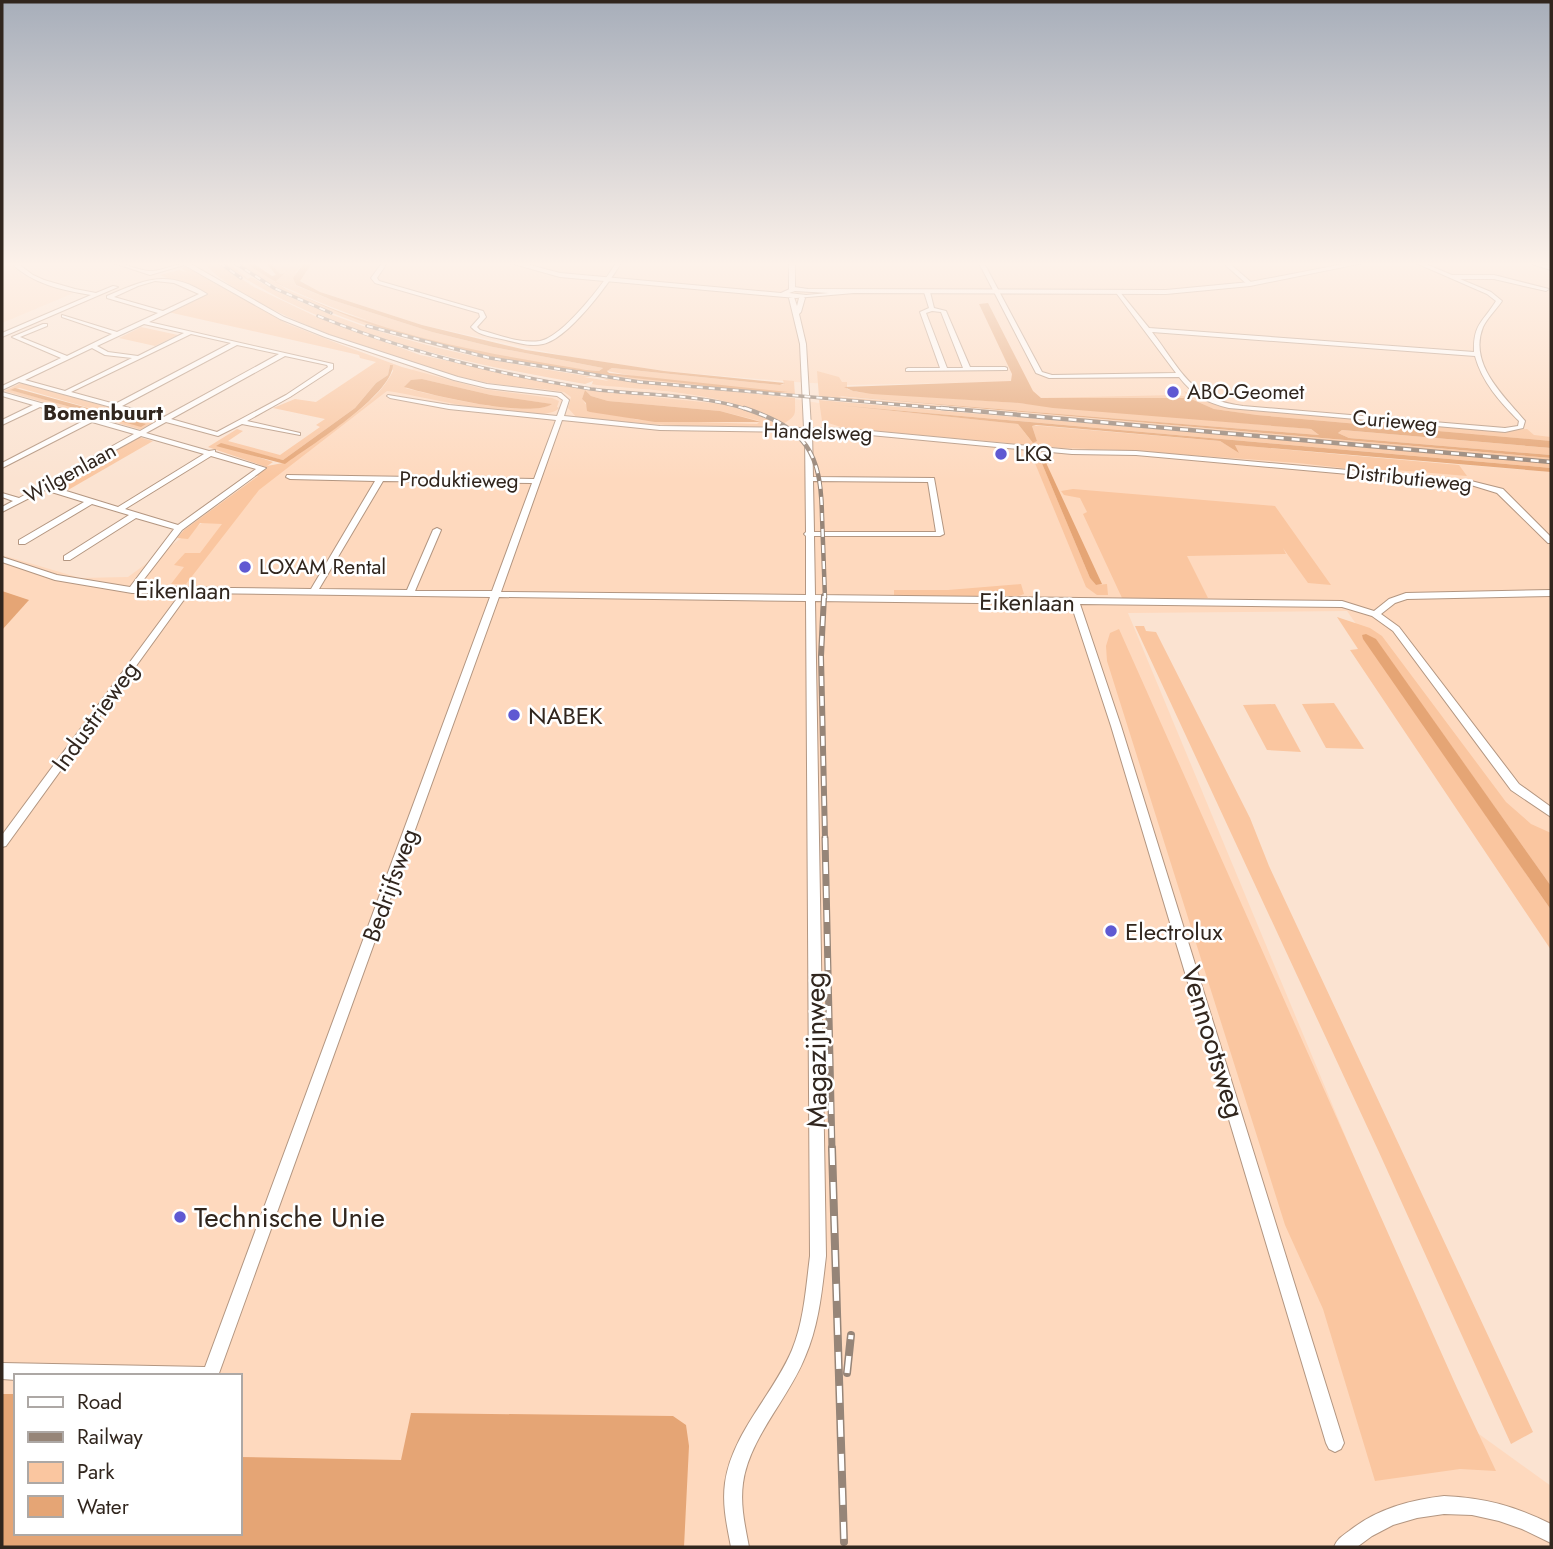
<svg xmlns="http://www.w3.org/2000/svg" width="1553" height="1549" font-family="Jost,sans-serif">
<rect width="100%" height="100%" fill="#fbe3d1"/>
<g fill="#fed9be" fill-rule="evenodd">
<polygon points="2,263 10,263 17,271 29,278 76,292 2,323"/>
<polygon points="312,263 1543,263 1543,270 1551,272 1551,442 1035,402 1000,382 849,385 795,382 664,371 570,357 422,325 320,292 300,280"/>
<path d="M425,360l158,32 10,-9 138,16h64l41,7 518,50 197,16v429l-204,-290 -219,2 337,811 86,62v61h-1549v-992l78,23 48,-1zM16,1376h224v157h-224z"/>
</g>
<g fill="#fac6a0" fill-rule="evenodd">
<path d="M204,263h13l37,24 63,30 103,38 167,35 134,14 30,8 29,13 -14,3 -75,-1 -114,-9 -9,-10 3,-11 -7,-5c-28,-5 -57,-5 -85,-11 -67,-14 -231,-67 -275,-118zM585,390l6,6 17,5 112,10 40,10 -3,3 -119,-4 -51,-14 -5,-7z"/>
<path d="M223,263h6l19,16 3,-2c105,58 225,83 343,100h-10l25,4 -8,-3 194,20c0,18 2,17 -12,26 -54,-32 -125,-33 -186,-39l-5,-1 1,-3 -8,3c-116,-20 -266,-49 -362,-121z"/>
<path d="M237,263h9l40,26 47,21 122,37 146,27 186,18 -143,-14 -37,-7 5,-3 168,17 4,-1 -1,-4 11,1 1,15c-174,-16 -411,-32 -558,-133z"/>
<path d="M270,263h22l-4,6 6,-6h10l-8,9 -1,12 2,2 35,14 100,32 61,15 110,21 -4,3c-110,-9 -223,-41 -323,-88l-1,-2 9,-8 -4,1z"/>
<path d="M186,267l102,57 54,21 60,22 81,22 69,9 7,3 -2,6 2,1c-16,20 -144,-14 -172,-17l-128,99 -73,94h-15l13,-17 -10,-2 11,-12h15l22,-29 -22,-1 -12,16 -11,-1 7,-8 74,-54 -2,-1 10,-8 -58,-20 29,-18 6,2 -15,10 52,14 40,-28 -4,-2 9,-6 -52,-11 22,-9 21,3 60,-40 -16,-4 -1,-3 -191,-43 36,-18 -44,-19 19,-5 8,2 -6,-4zM390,365l3,6c-17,37 -77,68 -110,92l-16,3 6,-4 -55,-18 65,16 72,-52 21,-25 12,-8zM422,379l69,16 60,9c-20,15 -120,-9 -146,-16z"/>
<polygon points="141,327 178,335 155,346 119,338"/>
<polygon points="817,371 839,377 842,382 847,382 847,389 857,392 1019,403 1311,429 1319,435 838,396 842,397 1540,457 1551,458 1551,461 819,397"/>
<path d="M21,383l138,38 -17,9 -138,-39zM20,388l125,36 -36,-6 -98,-28z"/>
<polygon points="1184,391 1209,402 1234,408 1501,431 1527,429 1534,435 1551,437 1551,441 1257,415 1214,409 1189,398 1039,398 1177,395 1188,397"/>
<polygon points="819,400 1551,463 1551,468 837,405 1018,424 1032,442 1037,441 1032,426 1041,426 1220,441 1239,453 1235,445 1459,465 1467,476 1395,470 1396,474 1298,463 1120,450 1061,448 844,428 822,421"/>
<polygon points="1342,430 1551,448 1551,455 1349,438 1338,433"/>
<polygon points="139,437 153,441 68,490 52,487"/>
<polygon points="1030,451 1047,452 1038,454 1090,578 1096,585 1107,584 1108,595 1097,595 1086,587"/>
<polygon points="1073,489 1275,506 1331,585 1308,583 1283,548 1286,554 1187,556 1208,598 1122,598 1083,514 1087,512 1080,498 1064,495 1061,491"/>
<polygon points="1021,584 1024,594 1016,597 894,596 894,590 948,590"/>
<polygon points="1337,617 1370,628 1382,636 1506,802 1531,824 1551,833 1551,886 1376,640 1362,635 1551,910 1551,950 1350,650 1358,649"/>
<polygon points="1135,626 1144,626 1146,631 1156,632 1250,818 1269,866 1533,1432 1511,1444 1378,1150"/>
<polygon points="1119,629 1457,1388 1496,1471 1460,1469 1375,1481 1323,1309 1285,1225 1107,661 1106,646 1110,633"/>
<polygon points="1334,703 1364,749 1326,748 1302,704"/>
<polygon points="1275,704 1301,752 1267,750 1243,705"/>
</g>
<g fill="#e5a575">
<path d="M246,263h7l19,13 4,-1 -10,-12h4l10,11 5,-1 -10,9c94,51 206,71 312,88l12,1 4,-3 -110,-21 -61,-15 -100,-32 -36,-15 -3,-7 11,-15h8l-12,18 20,11 102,33 104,25 138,21 121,12 -5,2 -168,-17 -5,3 2,2 179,19c-34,2 -71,-5 -105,-9 -141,-13 -319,-38 -437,-120z"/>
<polygon points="988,303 1033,391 1041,398 1189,398 1214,409 1257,415 1551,441 1551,448 1342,430 1338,433 1349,438 1551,455 1551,458 838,396 1319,435 1311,429 1053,408 1019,403 872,394 853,391 844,387 1011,381 1012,374 979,304"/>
<path d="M390,365h3c-2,31 -82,80 -108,99l-69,-18 5,-3 62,17 72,-52 21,-25 12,-8z"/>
<path d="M422,379l69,16 61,9c-22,15 -121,-9 -148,-17l7,-7z"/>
<polygon points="15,388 146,424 141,427 10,390"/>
<polygon points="585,390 591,396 608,401 720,411 761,422 655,422 590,412 587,411 586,403 582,399"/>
<polygon points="837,405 1551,468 1551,472 1235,445 1239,453 1220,441 1036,425 1032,426 1037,441 1033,443 1018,424"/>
<polygon points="1038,454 1042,454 1102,584 1096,585 1090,578"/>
<polygon points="2,591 29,600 2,630"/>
<polygon points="1366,634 1376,639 1551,886 1551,910 1363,639 1362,635"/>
<polygon points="2,1394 16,1394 16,1533 240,1533 240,1457 401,1460 411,1413 673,1416 686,1425 689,1446 684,1547 2,1547"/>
</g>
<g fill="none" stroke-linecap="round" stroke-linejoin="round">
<g stroke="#b39681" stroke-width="2">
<g id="minor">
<path d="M11,263h6l16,12 11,5 31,9 21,4 17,-7 5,1 -116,50v-4l89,-38c-30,-5 -58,-11 -80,-32z"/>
<path d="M114,263c12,0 22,7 35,8 12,1 27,-8 40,-8l95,54 45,18 129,42 29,7 74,9 8,7 -5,16 96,10 144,2 -4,-84 -11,-46 5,-1 3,9 2,-8 3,-2 3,2 -4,14 -2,2 7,30 5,84 38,1 223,21 64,1 335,30 32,8 48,48v6h-3l-51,-50 -26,-8 -335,-30 -64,-1 -223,-21 -37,-1 1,45 121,1 10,56 -4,2h-126l1,59 527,6 32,10 15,-12 17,-6 145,-3v6l-144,3 -12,4 -14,11 18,13 120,157 32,23v10l-40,-27 -118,-159 -21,-15 -30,-9 -262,-3 41,122 223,717 -3,6 -6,3 -6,-3 -3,-6 -215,-717 -40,-122 -256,-3 11,655c-4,34 -7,69 -21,101 -16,41 -56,81 -62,126 -3,22 2,43 6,64h-18c-4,-21 -9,-42 -6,-64 7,-50 48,-88 67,-133 12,-29 14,-63 18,-94l-4,-655 -307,-4 -281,779h-202v4l-14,-1v-16l203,4 285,-770 -299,-4 -8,8 -177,245 -4,1v-12l179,-242h-49l-77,-13 -53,-18v-5l55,18 73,12 44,-58 -38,-11 -66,42h-6v-4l65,-41 -37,-11 -67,40h-6v-4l65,-38 -39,-12 -43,22v-5l11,-6 -11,-4v-4l17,5 115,-64 -42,-12 -90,46v-5l83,-43 -45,-13 -38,18v-5l31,-15 -31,-9v-4l138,39 19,-11 -140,-38 -17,8v-4l59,-28 -49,-21 31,-13h4v2l-27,11 47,19 45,-22 -50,-17v-2l55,17 41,-19 -51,-15v-2c39,-17 61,-27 100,-2l-58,28 184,42v5l-43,28 -43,24 53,12v2l-58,-11 -24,12 -52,-14 -20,11 63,18 6,-1v2l51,16 -84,62 -44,57 173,2 64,-108 -85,-2 -4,-2 1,-2 247,4 22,-59 -107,-11 -59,-11 -3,-2 1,-1 61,10 108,11 6,-16 -6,-4 -70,-8 -33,-8 -129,-43 -45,-18 -96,-54 -34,10zM155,281l19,2 25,11 -36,17 -49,-14 24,-11zM144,324l40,9 -46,23 -30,-4 -11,-6zM191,334l40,9 -116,61 -44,-12zM237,345l42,9 -115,63 -42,-11zM92,348l13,7 27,3 -67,33 -40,-11zM285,356l42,9 1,2 -42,28 -69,37 -46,-13zM562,420l98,10 145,2 1,100 -2,2 2,2v59l-305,-3zM141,436l63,18 -86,53 -68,-21zM211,456l45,13 -78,56 -53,-16zM383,481l149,2 -40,108h-77l26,-61 -4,-2 -4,2 -26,60 -88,-1zM813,481l115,1 8,50h-122z"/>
<path d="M382,263h5l-10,15 2,3 104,30 3,6 -9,10 3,3c19,5 40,14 60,11 23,-4 64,-58 76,-78h5c-13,22 -53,76 -78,81 -12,3 -25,-1 -37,-4 -12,-3 -27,-4 -35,-13l9,-10 -1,-4 -104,-30 -4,-5z"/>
<polygon points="789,263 795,263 795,289 792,291 789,289"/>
<path d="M979,263h5l58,109 10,3 124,-2 -59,-79v-2l2,-1 30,37 325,24c-1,-28 9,-30 22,-51l-9,-7 -71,-31h7l29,12h42l55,14 -3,2 -52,-12h-34l31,13 11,9c-6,9 -15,17 -19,26 -15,37 21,69 42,94l-2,7 -18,4 -276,-24c-22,-5 -36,-13 -50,-31l-130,1 -13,-5zM1152,332l323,24c7,26 25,46 44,65l-1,5 -13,2 -262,-22c-52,-6 -62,-36 -91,-74z"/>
<polygon points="1223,263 1229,263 1252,283 1252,285 1248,285"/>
<path d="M927,290l3,2 4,16 12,3 24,56h35l2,1v2l-101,1v-2l2,-1h32l-20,-56 9,-4 -5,-16zM932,311l9,1 22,56h-16l-21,-55z"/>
<path d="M1444,1496c41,2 71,10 107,28v19l-29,-14 -23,-8 -27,-6 -28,-1 -27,4 -24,7 -21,11 -15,11h-23c3,-8 8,-11 15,-16 28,-22 60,-31 95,-35z"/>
</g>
</g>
<g stroke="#b39681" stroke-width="2">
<g id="tertiary">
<path d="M510,263h12l38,10 221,20 13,-6 14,2 358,1 84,-8 99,-19h14l-113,23 -84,8 -312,-1 -58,5 -236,-21zM795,291l34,2 -23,2 -17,-2z"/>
<polygon points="1531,263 1551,266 1551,270 1532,264"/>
</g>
</g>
<use href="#minor" fill="#fff" fill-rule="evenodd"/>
<use href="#tertiary" fill="#fff" fill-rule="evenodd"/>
<g stroke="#968578" stroke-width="3.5">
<g id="rail-far4">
<polyline points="220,263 241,278"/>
<polyline points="235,263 274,288 331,313"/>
<path d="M318,316c88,36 179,58 273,73 53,7 107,4 158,21"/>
<polyline points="367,326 490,358 640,382 961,410"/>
</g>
</g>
<g stroke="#968578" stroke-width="4.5">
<g id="rail-far3">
<path d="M744,408c63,21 77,44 78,108 1,27 2,55 3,82"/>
<polyline points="941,408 1551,462"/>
</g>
</g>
<g stroke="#968578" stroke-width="6">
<polyline id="rail-far2" points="824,596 821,656 825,839"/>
</g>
<g stroke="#968578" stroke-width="7">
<polyline id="rail-far1" points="825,838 832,1150"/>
</g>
<g stroke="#968578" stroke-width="8">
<g id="rail">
<polyline points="832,1148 844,1542"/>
<polyline points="847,1373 851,1335"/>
</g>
</g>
<use href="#rail-far4" stroke="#fff" stroke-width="2" stroke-dasharray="6" stroke-linecap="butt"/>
<use href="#rail-far3" stroke="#fff" stroke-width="2.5" stroke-dasharray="8" stroke-linecap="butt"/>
<use href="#rail-far2" stroke="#fff" stroke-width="3.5" stroke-dasharray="10" stroke-linecap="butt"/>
<use href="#rail-far1" stroke="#fff" stroke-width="4.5" stroke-dasharray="12" stroke-linecap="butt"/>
<use href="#rail" stroke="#fff" stroke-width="5" stroke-dasharray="17" stroke-linecap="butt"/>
</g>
<linearGradient id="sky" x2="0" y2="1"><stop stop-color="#a7aeba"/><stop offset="0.55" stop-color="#fdf2ea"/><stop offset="1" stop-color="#fdf2ea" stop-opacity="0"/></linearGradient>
<rect width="1553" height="480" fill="url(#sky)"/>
<g fill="#5f59d2" stroke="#fff" stroke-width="2.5">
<circle cx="1173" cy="392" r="7"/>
<circle cx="1001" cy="454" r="7"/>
<circle cx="245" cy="567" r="7"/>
<circle cx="514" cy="715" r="7"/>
<circle cx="1111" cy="931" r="7"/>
<circle cx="180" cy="1217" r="7"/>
</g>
<g text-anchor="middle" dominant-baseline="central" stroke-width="5" stroke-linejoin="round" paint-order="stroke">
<g font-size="21" fill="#31261e" stroke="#fff" text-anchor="start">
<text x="1187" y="392">ABO-Geomet</text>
<text x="1015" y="454">LKQ</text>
<text x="259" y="567">LOXAM Rental</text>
</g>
<g font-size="21" font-weight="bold" fill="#31261e" stroke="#fff">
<text x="103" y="413">Bomenbuurt</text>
</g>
<g font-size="21" fill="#31261e" stroke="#fff">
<text transform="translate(1395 421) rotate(5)">Curieweg</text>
<text transform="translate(818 432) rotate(2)">Handelsweg</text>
<text transform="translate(70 473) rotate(-29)">Wilgenlaan</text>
<text transform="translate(1409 478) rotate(6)">Distributieweg</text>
<text transform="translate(459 480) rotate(1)">Produktieweg</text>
</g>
<g font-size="24" fill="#31261e" stroke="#fff">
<text transform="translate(183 590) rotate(1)">Eikenlaan</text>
<text transform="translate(1027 602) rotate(1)">Eikenlaan</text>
<text transform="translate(95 716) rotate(-54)">Industrieweg</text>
<text transform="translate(390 885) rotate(-70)">Bedrijfsweg</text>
</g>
<g font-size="24" fill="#31261e" stroke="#fff" text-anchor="start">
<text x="528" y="715">NABEK</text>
<text x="1125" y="931">Electrolux</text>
</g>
<g font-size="28" fill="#31261e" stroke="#fff">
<text transform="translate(1213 1042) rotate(73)">Vennootsweg</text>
<text transform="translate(816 1050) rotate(-91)">Magazijnweg</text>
</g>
<g font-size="28" fill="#31261e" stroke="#fff" text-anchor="start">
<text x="194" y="1217">Technische Unie</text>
</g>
</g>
<rect width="1553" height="1549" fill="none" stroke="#31261e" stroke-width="7"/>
<rect x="14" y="1374" width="228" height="161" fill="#ffffff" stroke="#ada8a5" stroke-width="2"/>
<rect x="28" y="1397" width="35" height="10" fill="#ffffff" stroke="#ada8a5" stroke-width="2"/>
<text x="77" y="1409" font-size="21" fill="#31261e">Road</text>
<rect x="28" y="1432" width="35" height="10" fill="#968578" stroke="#ada8a5" stroke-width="2"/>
<text x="77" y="1444" font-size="21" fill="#31261e">Railway</text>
<rect x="28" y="1462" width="35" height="21" fill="#fac6a0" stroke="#ada8a5" stroke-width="2"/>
<text x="77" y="1479" font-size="21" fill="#31261e">Park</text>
<rect x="28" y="1496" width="35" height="21" fill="#e5a575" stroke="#ada8a5" stroke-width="2"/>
<text x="77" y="1514" font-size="21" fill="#31261e">Water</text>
</svg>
